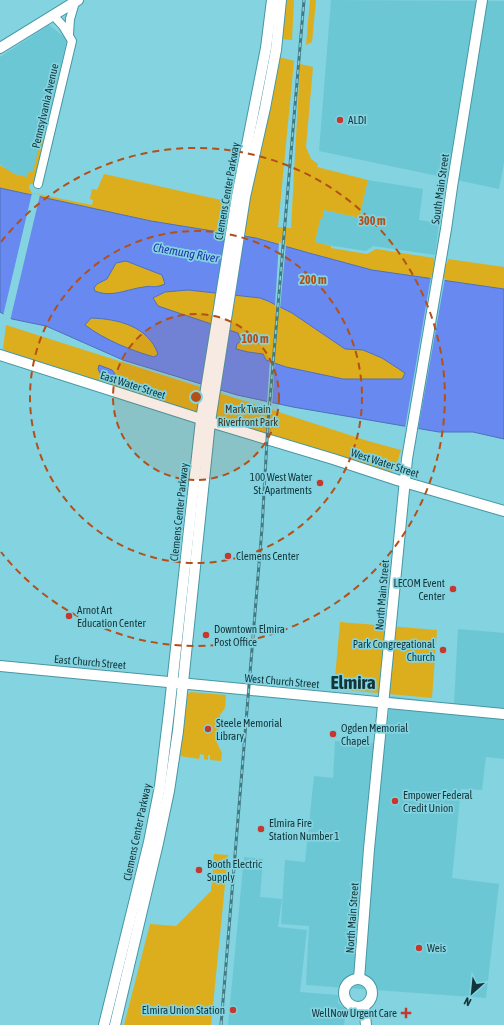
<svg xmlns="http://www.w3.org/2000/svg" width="504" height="1025" font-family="'Asap Condensed',sans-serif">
<rect width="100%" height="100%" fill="#83d3e0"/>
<g fill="#6cc7d5">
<polygon points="331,0 504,1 504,163 499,189 319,151"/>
<polygon points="49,25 67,39 34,182 5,173 5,168 0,164 0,57"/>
<polygon points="368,180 423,189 419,220 439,223 435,255 373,246 366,251 315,243 320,219 322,220 324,210 361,218 359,222 363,223 360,214"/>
<polygon points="458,629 504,633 504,759 486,757 482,790 461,789 452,878 499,884 486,998 306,985 309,926 281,924 285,860 305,862 314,776 333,778 335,741 385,744 391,696 454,704"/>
<polygon points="244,857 263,859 260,897 282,899 278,927 307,930 300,992 338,995 338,1003 346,1010 344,1025 228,1025"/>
</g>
<g fill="#dcae1d">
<polygon points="286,0 294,0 292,40 283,39"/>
<polygon points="310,0 316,0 312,42 306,45"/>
<polygon points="279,57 294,61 278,227 291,228 300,64 313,67 306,147 311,159 318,164 317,167 368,180 360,214 370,216 368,222 363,223 359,223 360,218 324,210 322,220 320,220 315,242 331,246 331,248 367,254 376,249 434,258 434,262 447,264 448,259 504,267 504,289 372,270 309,253 256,238 151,221 0,188 0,165 14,174 27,177 29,171 33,171 42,136 45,136 33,184 30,184 29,188 32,193 92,205 93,200 90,199 92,189 97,190 104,174 230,202 232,205 247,208 260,157"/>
<path d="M126,261l36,14 3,9c-11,5 -12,1 -21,3 -17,2 -32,11 -49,4l-1,-3 3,-4 10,-5 9,-16z"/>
<polygon points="188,290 260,298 268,301 292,313 345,349 363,350 382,358 405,372 402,379 343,379 286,367 266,360 263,354 248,352 236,349 237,344 158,306 153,298 165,292"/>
<path d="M91,318c28,1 55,7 67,36l-4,3c-24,-7 -49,-17 -69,-32z"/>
<polygon points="6,325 263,407 368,441 401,450 397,463 392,472 237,425 7,351 3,349"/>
<polygon points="340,622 437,630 432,698 334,689"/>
<polygon points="191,692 226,695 225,708 220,715 217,743 222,753 221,761 210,760 210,755 208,755 208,760 204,759 204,755 200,754 199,759 180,756 188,694"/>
<polygon points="214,854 228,855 211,1025 124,1025 150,924 176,926 211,891"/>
</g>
<g fill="#6889ef" stroke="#4e70b9" fill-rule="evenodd">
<path d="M0,188l151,33 105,17 53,15 63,17 132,19v150l-31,-7h-34l-146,-25 -56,-12 -114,-35 -77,-34 -34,-7 -12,-7zM126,261l36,14 3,9c-12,5 -12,1 -21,3 -17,2 -32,11 -49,4l-1,-3 3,-4 10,-5 9,-16zM188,290l72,8 8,3 24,12 53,36 18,1 19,8 23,15 -3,6h-59l-57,-12 -20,-7 -3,-6 -15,-2 -12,-3 1,-5 4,-3 -3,-8 -80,-27 -5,-8 12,-6zM91,318c27,1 57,8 67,36l-4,3c-24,-7 -49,-17 -69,-32z"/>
<polygon points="99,365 112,370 116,375 111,378 101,375 98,369"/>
</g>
<g fill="#83d3e0">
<polygon points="32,193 40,195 10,321 3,316"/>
<polygon points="279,242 286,244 280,309 275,306"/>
<polygon points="431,276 445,278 418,430 405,428"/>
<polygon points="270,359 275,361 272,405 267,404"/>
</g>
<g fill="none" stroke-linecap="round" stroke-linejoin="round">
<g stroke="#4697a3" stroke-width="10">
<g id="minor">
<polyline points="69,34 70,19 75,2"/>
<polyline points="38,184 72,41 63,26 53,15"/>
</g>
</g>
<g stroke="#4697a3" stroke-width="12">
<g id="major">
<polyline points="0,48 78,0"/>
<polyline points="0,355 207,421 333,459 397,480 504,511"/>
<polyline points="0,666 504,714"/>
<circle cx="358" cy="993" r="14"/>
<polyline points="359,979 369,849 407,459 446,229 452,187 482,0"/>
<polyline points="364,1006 366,1025"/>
<polyline points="104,1025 149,842 160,786 169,712 201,420 237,196 266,48 272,0"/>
<polyline points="115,1025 158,843 169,791 178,731 210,422 245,197 265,108 276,50 281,0"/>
</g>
</g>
<use href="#minor" stroke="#fff" stroke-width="8"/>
<use href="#major" stroke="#fff" stroke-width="10"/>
<g stroke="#437981" stroke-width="3">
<polyline id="rail" points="221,1025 262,528 268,423 304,0"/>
</g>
<use href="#rail" stroke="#83d3e0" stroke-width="1.5" stroke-dasharray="4.5" stroke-linecap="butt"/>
</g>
<circle cx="196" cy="397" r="83" fill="#b35018" fill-opacity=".12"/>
<g fill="none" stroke="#b35018" stroke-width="2" stroke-dasharray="7 5">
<circle cx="196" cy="397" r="83"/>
<circle cx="196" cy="397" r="166"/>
<path d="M1 242A249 249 0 1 1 1 552"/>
</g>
<g fill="#c6382e" stroke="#83d3e0" stroke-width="1.5">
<circle cx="340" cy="120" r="4"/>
<circle cx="320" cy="483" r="4"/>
<circle cx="228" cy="556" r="4"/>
<circle cx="453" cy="589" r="4"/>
<circle cx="69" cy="616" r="4"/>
<circle cx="206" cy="635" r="4"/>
<circle cx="443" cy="650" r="4"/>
<circle cx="208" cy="729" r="4"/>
<circle cx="333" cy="734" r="4"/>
<circle cx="395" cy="801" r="4"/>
<circle cx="261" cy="829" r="4"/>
<circle cx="199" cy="870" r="4"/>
<circle cx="419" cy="948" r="4"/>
<circle cx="233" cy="1010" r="4"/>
<path d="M404 1007h4v4h4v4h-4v4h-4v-4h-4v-4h4z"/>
</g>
<g text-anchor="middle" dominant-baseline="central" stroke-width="3.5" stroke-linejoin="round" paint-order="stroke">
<g font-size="11" fill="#13353a" stroke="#83d3e0">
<text transform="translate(45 106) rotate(-77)">Pennsylvania Avenue</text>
<text transform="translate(440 189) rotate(-82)">South Main Street</text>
<text transform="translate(227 191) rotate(-80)">Clemens Center Parkway</text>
<text transform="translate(133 385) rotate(18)">East Water Street</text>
<text transform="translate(385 463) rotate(18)">West Water Street</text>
<text transform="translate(179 512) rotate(-84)">Clemens Center Parkway</text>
<text transform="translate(382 595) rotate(-85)">North Main Street</text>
<text transform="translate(90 662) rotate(5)">East Church Street</text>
<text transform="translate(282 681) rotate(5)">West Church Street</text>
<text transform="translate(137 832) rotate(-78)">Clemens Center Parkway</text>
<text transform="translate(352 918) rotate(-86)">North Main Street</text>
</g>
<g font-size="11" fill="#13353a" stroke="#83d3e0" text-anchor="start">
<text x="348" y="120">ALDI</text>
<text x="312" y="477" text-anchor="end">100 West Water<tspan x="312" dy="13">St. Apartments</tspan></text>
<text x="236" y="556">Clemens Center</text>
<text x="445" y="583" text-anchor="end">LECOM Event<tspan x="445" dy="13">Center</tspan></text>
<text x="77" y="610">Arnot Art<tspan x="77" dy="13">Education Center</tspan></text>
<text x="214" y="629">Downtown Elmira<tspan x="214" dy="13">Post Office</tspan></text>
<text x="435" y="644" text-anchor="end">Park Congregational<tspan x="435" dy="13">Church</tspan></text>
<text x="216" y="723">Steele Memorial<tspan x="216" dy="13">Library</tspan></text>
<text x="341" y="728">Ogden Memorial<tspan x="341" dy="13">Chapel</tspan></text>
<text x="403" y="795">Empower Federal<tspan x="403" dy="13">Credit Union</tspan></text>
<text x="269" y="823">Elmira Fire<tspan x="269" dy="13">Station Number 1</tspan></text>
<text x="207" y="864">Booth Electric<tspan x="207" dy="13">Supply</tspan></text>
<text x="427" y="948">Weis</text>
<text x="225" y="1010" text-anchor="end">Elmira Union Station</text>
<text x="397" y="1013" text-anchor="end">WellNow Urgent Care</text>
</g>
<g font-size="11" fill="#413822" stroke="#83d3e0">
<text x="248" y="409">Mark Twain<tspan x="248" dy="13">Riverfront Park</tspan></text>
</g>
<g font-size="12" font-style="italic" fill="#2134aa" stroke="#83d3e0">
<text transform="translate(186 253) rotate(10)">Chemung River</text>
</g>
<g font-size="19" font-weight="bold" fill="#13353a" stroke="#83d3e0">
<text x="353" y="682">Elmira</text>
</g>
</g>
<circle cx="196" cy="397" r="6" fill="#b35018" stroke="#83d3e0" stroke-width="2"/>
<g font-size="12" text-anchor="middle" font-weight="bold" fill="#b35018" stroke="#83d3e0" stroke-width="3.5" stroke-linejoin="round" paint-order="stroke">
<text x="372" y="225">300 m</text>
<text x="313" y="284">200 m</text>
<text x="255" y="343">100 m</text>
</g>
<g transform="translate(472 993) rotate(207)" stroke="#83d3e0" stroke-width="3" paint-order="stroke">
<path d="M0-3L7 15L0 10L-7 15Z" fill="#13353a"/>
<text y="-6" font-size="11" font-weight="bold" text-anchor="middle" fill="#13353a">N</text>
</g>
</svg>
